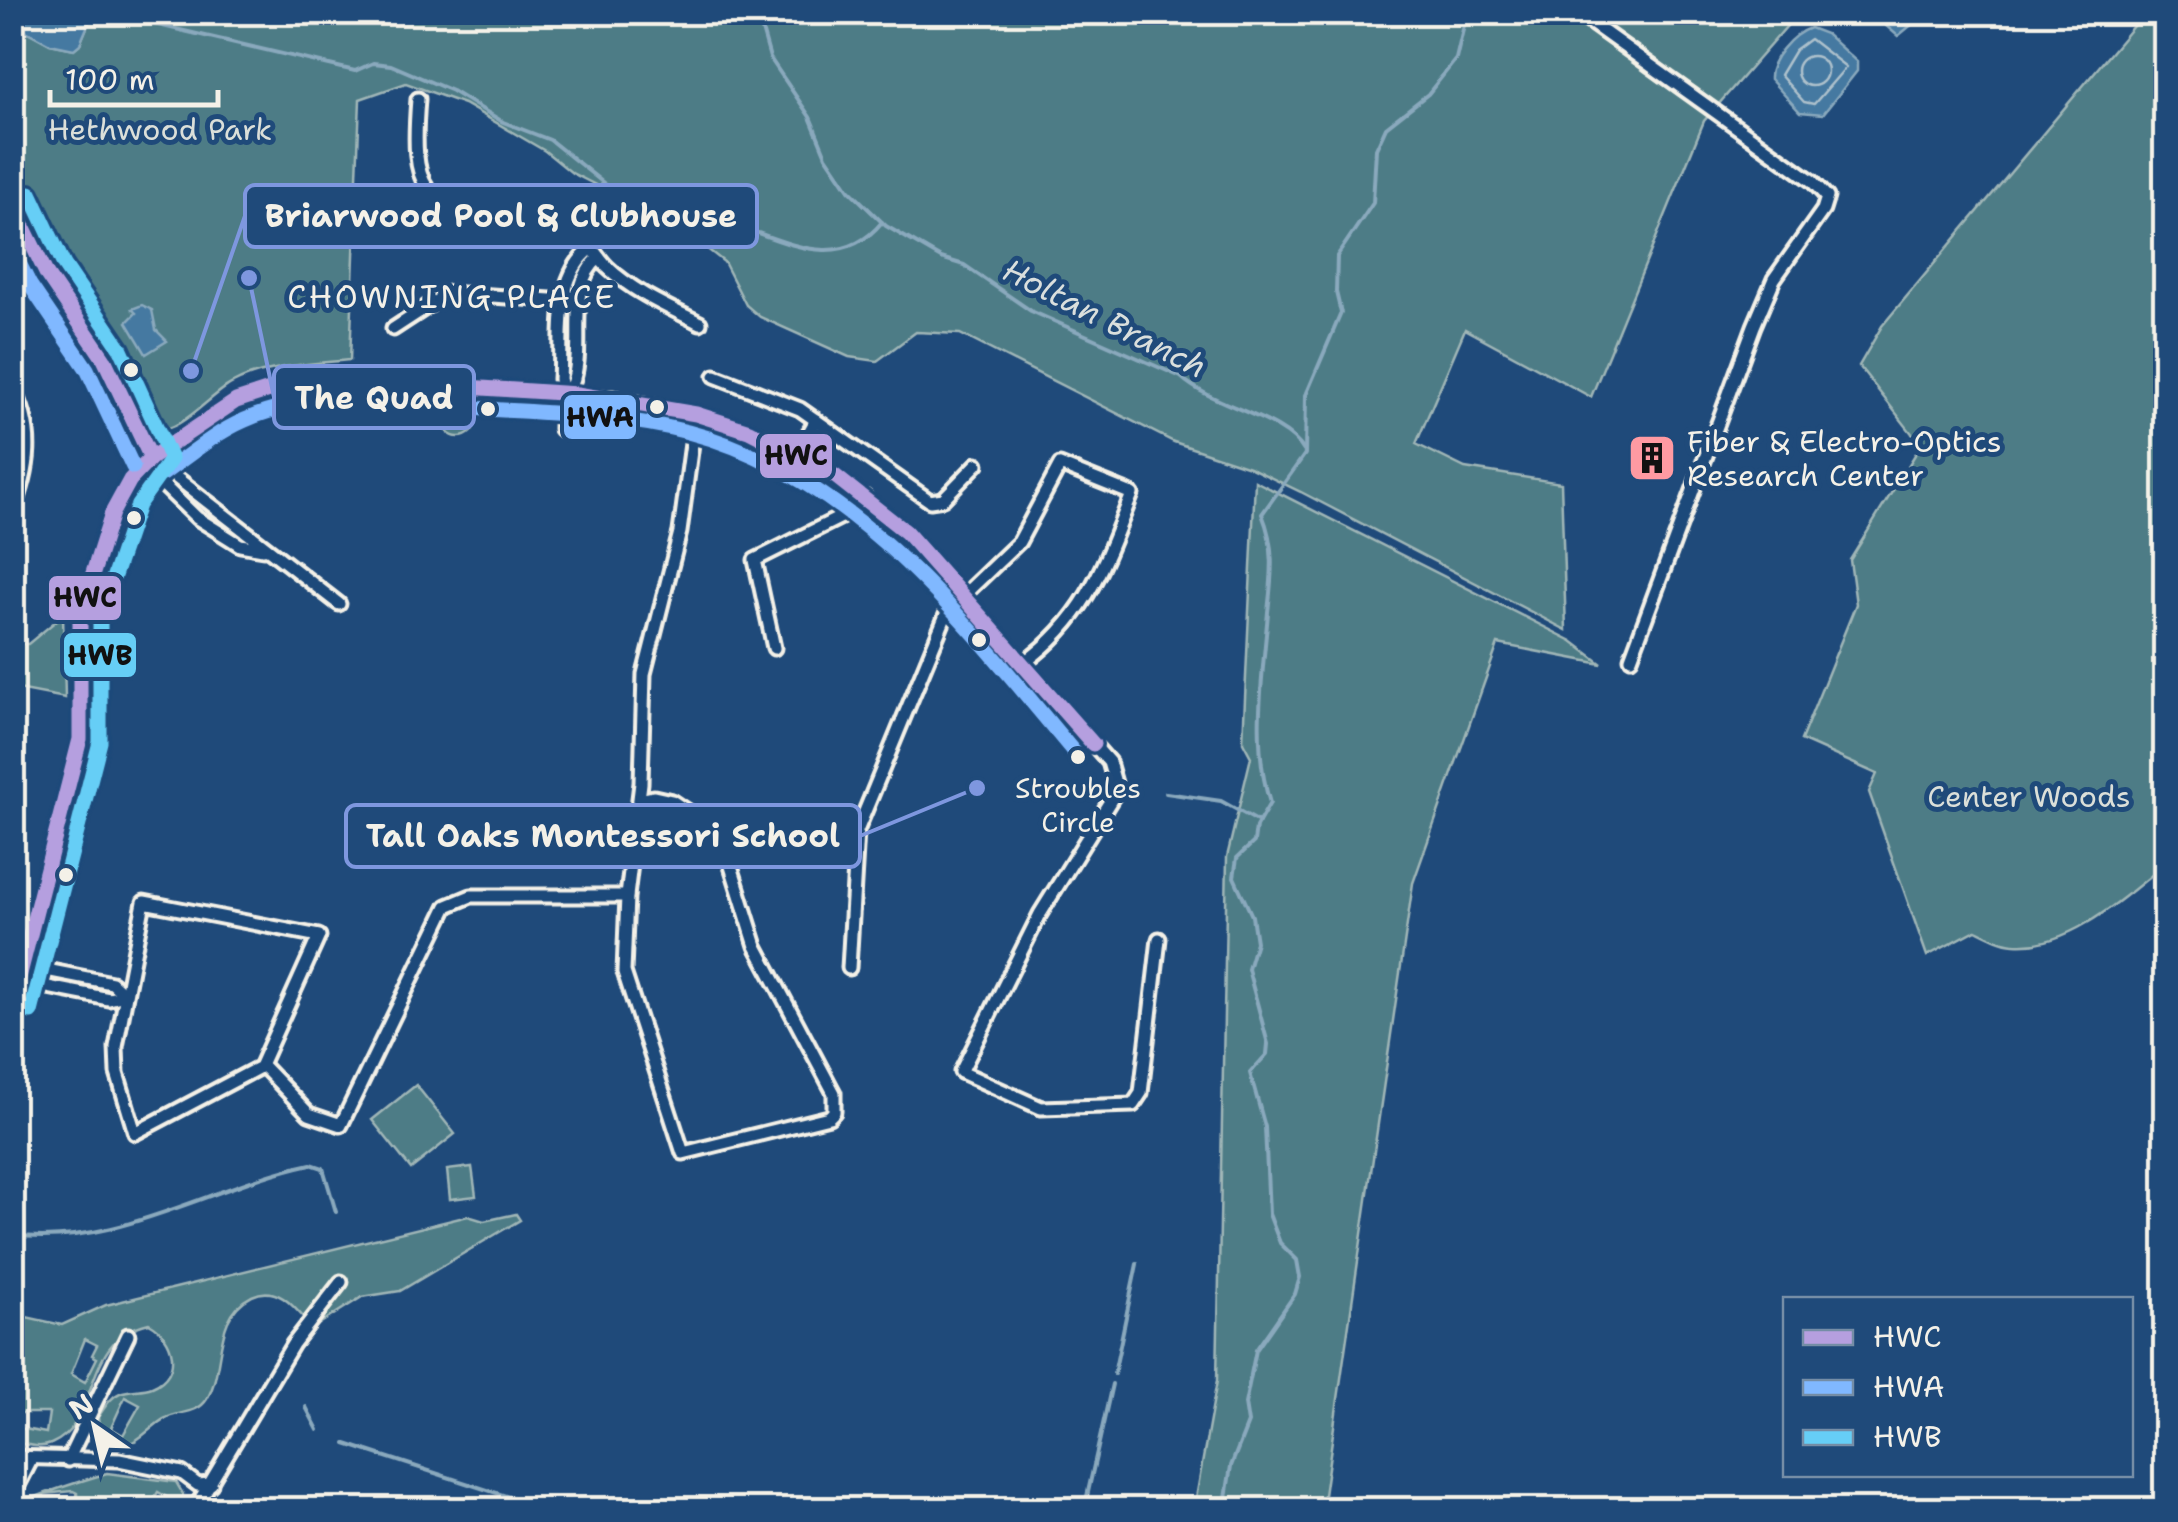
<svg xmlns="http://www.w3.org/2000/svg" width="2178" height="1522" font-family="'Shantell Sans',sans-serif">
<rect width="100%" height="100%" fill="#1f4a7a"/>
<filter id="ink" filterUnits="userSpaceOnUse"><feTurbulence type="fractalNoise" baseFrequency=".01" numOctaves="2"/><feDisplacementMap in="SourceGraphic" scale="20" xChannelSelector="R" yChannelSelector="G"/><feConvolveMatrix kernelMatrix="1 2 1 2 8 2 1 2 1" color-interpolation-filters="sRGB"/></filter>
<g filter="url(#ink)">
<g fill="#4d7c86" stroke="#a0b6b7" stroke-width="2.5" fill-rule="evenodd">
<path d="M93,13h1727l-26,5 -90,103 -113,276 -126,-68 -49,115 49,24 96,15 5,147 -265,-138 -52,-25 -75,-25 -214,-108 -44,-2 -39,29 -28,-4 -89,-40 -14,-12 -22,-43 -23,-18 -36,-24 -93,-47 -27,-22 -81,-47 -58,-21 -46,16 -10,261c-38,4 -83,5 -117,23 -23,11 -55,54 -81,46l-35,-73 -61,-87 -43,-91v-154l37,20 24,5 6,-5z"/>
<path d="M2144,13h22l-1,851c-39,32 -96,85 -151,80 -13,-1 -26,-8 -38,-14l-49,26 -58,-164 8,-18 -76,-34 55,-136 -6,-44 71,-115 -62,-79 23,-40z"/>
<circle cx="459" cy="421" r="16"/>
<polygon points="1255,481 1572,641 1602,664 1498,644 1413,883 1322,1509 1194,1509 1217,1381 1227,857 1251,757 1243,742"/>
<polygon points="63,615 65,698 13,688 13,644 28,644"/>
<polygon points="416,1085 455,1134 411,1169 372,1120"/>
<polygon points="472,1167 476,1196 450,1199 447,1170"/>
<path d="M516,1214l4,6 -120,71 -38,6 -43,27h-10c-15,-18 -32,-40 -57,-28 -40,20 -26,71 -45,103 -9,15 -27,12 -41,19 -13,6 -24,22 -38,26 -10,3 -20,-1 -28,-8l-2,-19c6,-8 12,-20 22,-24 10,-4 22,-2 32,-6 32,-13 22,-51 -3,-64 -70,16 -47,100 -98,121 -11,5 -27,0 -38,-2v-15l33,6 3,-20h-35l-1,8v-107l49,11 44,-20 362,-89 16,5zM85,1339l12,6 -5,10 5,3 -12,24 -14,-8zM125,1397l15,8 -17,30 -12,-7z"/>
<path d="M107,1473l69,9 7,12 -6,16 -13,-1 6,-10 -12,-7 -11,18 -70,-1v-16l-4,-2 -29,3v13l11,2h-42l-1,-13 10,7c27,-13 57,-21 85,-30z"/>
</g>
<g fill="#4479a1" stroke="#8aa9bd" stroke-width="2.5">
<polygon points="12,13 13,12 93,13 80,44 74,49 50,44 13,24"/>
<polygon points="1871,13 1926,13 1898,36"/>
<path d="M1810,28l16,6 31,28v9l-34,43 -23,-2 -30,-33c-1,-19 22,-45 40,-51z"/>
<polygon points="142,305 152,310 156,330 167,341 146,354 127,322 136,313 132,309"/>
</g>
<g fill="none" stroke-linecap="round" stroke-linejoin="round">
<g stroke="#aec1cc" stroke-width="2.5">
<polygon points="1810,39 1846,67 1814,104 1804,102 1780,75 1795,50"/>
<circle cx="1812" cy="71" r="15"/>
</g>
<g stroke="#8aa9bd" stroke-width="4">
<polyline points="124,12 137,20 355,71 373,63 391,65 452,91 503,122 550,140 606,185 676,220 719,223"/>
<path d="M757,12l13,46 40,59 16,39 23,34 37,36 55,32 23,7 67,46 150,66c32,30 104,40 123,74"/>
<path d="M758,233c46,17 89,32 124,-11"/>
<polyline points="1166,793 1221,801 1259,822"/>
<path d="M13,1235c103,14 199,-50 298,-71l12,4 13,44"/>
<polyline points="1114,1374 1137,1264"/>
<polyline points="306,1407 318,1430"/>
<polyline points="346,1444 549,1510"/>
<polyline points="1084,1510 1112,1384"/>
<path d="M1224,1510l7,-44 17,-43 -3,-19 11,-54 39,-56 5,-17 -3,-17 -17,-17 -11,-29 -4,-87 -15,-54 17,-19 1,-10 -20,-75 8,-27 -4,-26 -18,-39 3,-19 17,-16 2,-15 14,-24c-19,-60 -7,-128 -2,-191 4,-36 8,-64 -6,-98l43,-60 1,-59 35,-82 -5,-21 1,-36 36,-53 3,-54 10,-22 42,-33 28,-35 9,-38 19,1 18,-10"/>
</g>
<g stroke="#f4f1e8" stroke-width="19">
<g id="minor">
<polyline points="1576,12 1812,181 1827,197 1823,210 1774,279 1754,326 1631,658"/>
<path d="M418,99c-7,88 1,113 96,114 17,0 37,-1 53,8 18,11 26,32 40,46 26,25 61,40 93,56"/>
<polyline points="12,202 47,275 104,359 159,481 197,518 240,545 263,549"/>
<polyline points="393,329 448,293 580,302"/>
<polyline points="715,376 800,409 930,501 943,499 977,464"/>
<path d="M12,386c24,44 18,84 0,128"/>
<path d="M564,393l-4,-14c3,-44 -7,-102 32,-131"/>
<path d="M561,429c0,-25 7,-31 13,-51 11,-38 -9,-92 25,-120"/>
<polyline points="797,454 816,420"/>
<polyline points="151,458 339,604"/>
<polyline points="774,648 755,560 847,514 865,497"/>
<polyline points="640,800 654,797 672,801 721,834 756,946 834,1093 834,1112 829,1117 683,1153 624,972 627,896 641,783 644,674 680,532 696,414"/>
<polygon points="144,902 319,936 260,1067 135,1133 117,1073 116,1047"/>
<polyline points="16,964 112,983 125,995"/>
<path d="M849,968l8,-137 91,-221 71,-68 41,-77 72,29c-28,70 -44,122 -108,169"/>
<polyline points="12,980 109,999 125,995"/>
<polyline points="12,1007 80,739 80,614 112,513 130,480 151,458 236,401 285,385 358,380 613,398 696,414 772,441 835,476 906,532 1109,762 1117,790 1040,914 961,1072 1041,1108 1133,1105 1141,1093 1159,939"/>
<polyline points="262,1065 309,1114 341,1125 447,906 471,896 627,896"/>
<polyline points="12,1457 119,1460 182,1473 198,1485 211,1484"/>
<polyline points="68,1460 128,1335"/>
<polyline points="12,1497 31,1460"/>
<polyline points="194,1510 293,1344 341,1282"/>
</g>
</g>
<use href="#minor" stroke="#1f4a7a" stroke-width="11"/>
<g stroke="#1f4a7a" stroke-width="22">
<g id="bus-1">
<polyline points="12,203 47,275 104,359 151,458"/>
<polyline points="12,1005 80,739 80,614 112,513 130,480 151,458 236,401 285,385 358,380 577,394 696,414 749,431 835,476 906,532 1093,744"/>
</g>
</g>
<g stroke="#1f4a7a" stroke-width="22">
<g id="bus-2">
<polyline points="12,249 30,285 87,369 133,467"/>
<path d="M163,474c26,-19 52,-41 82,-54 71,-31 150,-17 225,-12 73,5 147,6 218,24 171,44 282,197 390,325"/>
</g>
</g>
<g stroke="#1f4a7a" stroke-width="22">
<polyline id="bus-3" points="30,193 64,265 121,349 171,459 138,505 100,617 100,742 31,1012"/>
</g>
<use href="#bus-1" stroke="#b59fdf" stroke-width="15"/>
<use href="#bus-2" stroke="#80b8ff" stroke-width="15"/>
<use href="#bus-3" stroke="#66cef6" stroke-width="15"/>
</g>
</g>
<defs>
<g id="building-square" transform="scale(2.5)"><rect x="-9" y="-9" width="18" height="18" rx="4" fill="#ff9aa2" stroke="#1f4a7a"/><path d="M-4-6H4V6H1V3H-1V6H-4ZM-2.5-4.3h1.7v1.8h-1.7ZM.8-4.3h1.7v1.8H.8ZM-2.5-1h1.7V.8h-1.7ZM.8-1h1.7V.8H.8Z" fill="#111"/></g>
</defs>
<g fill-rule="evenodd">
<use href="#building-square" x="1652" y="458"/>
</g>
<g fill="#f4f1e8" stroke="#1f4a7a" stroke-width="4">
<circle cx="131" cy="370" r="9"/>
<circle cx="657" cy="407" r="9"/>
<circle cx="488" cy="409" r="9"/>
<circle cx="134" cy="518" r="9"/>
<circle cx="979" cy="640" r="9"/>
<circle cx="1078" cy="757" r="9"/>
<circle cx="66" cy="875" r="9"/>
</g>
<g text-anchor="middle" dominant-baseline="central" stroke-width="10" stroke-linejoin="round" paint-order="stroke">
<g font-size="28" fill="#f4f1e8" stroke="#1f4a7a">
<text x="1078" y="788">Stroubles<tspan x="1078" dy="34">Circle</tspan></text>
</g>
<g font-size="30" fill="#dbdfd9" stroke="#1f4a7a">
<text x="160" y="129">Hethwood Park</text>
<text x="2029" y="796">Center Woods</text>
</g>
<g font-size="30" fill="#f4f1e8" stroke="#1f4a7a" text-anchor="start">
<text x="1687" y="441">Fiber &amp; Electro-Optics<tspan x="1687" dy="34">Research Center</tspan></text>
</g>
<g font-size="32" letter-spacing="2.5" fill="#f4f1e8" stroke="#1f4a7a">
<text x="452" y="296">CHOWNING PLACE</text>
</g>
<g font-size="32" font-style="italic" fill="#dadfdd" stroke="#1f4a7a">
<text transform="translate(1105 318) rotate(27)">Holtan Branch</text>
</g>
</g>
<path fill="none" stroke="#7e97df" stroke-width="4" d="M191 371L245 216M249 278L274 397M977 788L860 836"/>
<g fill="#7e97df" stroke="#1f4a7a" stroke-width="4">
<circle cx="191" cy="371" r="10"/>
<circle cx="249" cy="278" r="10"/>
<circle cx="977" cy="788" r="10"/>
</g>
<g fill="#1f4a7a" stroke="#7e97df" stroke-width="4">
<rect x="245" y="185" width="512" height="62" rx="10"/>
<rect x="274" y="366" width="200" height="62" rx="10"/>
<rect x="346" y="805" width="514" height="62" rx="10"/>
</g>
<g font-size="32" text-anchor="middle" font-weight="bold" fill="#f4f1e8">
<text x="501" y="227">Briarwood Pool &amp; Clubhouse</text>
<text x="374" y="409">The Quad</text>
<text x="603" y="847">Tall Oaks Montessori School</text>
</g>
<g stroke="#1f4a7a" stroke-width="4">
<rect x="562" y="393" width="76" height="48" rx="10" fill="#80b8ff"/>
<rect x="758" y="432" width="76" height="48" rx="10" fill="#b59fdf"/>
<rect x="47" y="574" width="76" height="48" rx="10" fill="#b59fdf"/>
<rect x="62" y="631" width="76" height="48" rx="10" fill="#66cef6"/>
</g>
<g font-size="28" text-anchor="middle" font-weight="bold" fill="#111">
<text x="600" y="427">HWA</text>
<text x="796" y="465">HWC</text>
<text x="85" y="607">HWC</text>
<text x="100" y="665">HWB</text>
</g>
<rect width="2178" height="1522" fill="none" stroke="#1f4a7a" stroke-width="50"/>
<rect x="25" y="25" width="2128" height="1472" fill="none" stroke="#f4f1e8" stroke-width="4" filter="url(#ink)"/>
<rect x="1783" y="1297" width="350" height="180" fill="#1f4a7a" stroke="#748da6" stroke-width="2.5"/>
<rect x="1803" y="1330" width="50" height="15" fill="#b59fdf" stroke="#748da6" stroke-width="2.5"/>
<text x="1873" y="1347" font-size="30" fill="#f4f1e8">HWC</text>
<rect x="1803" y="1380" width="50" height="15" fill="#80b8ff" stroke="#748da6" stroke-width="2.5"/>
<text x="1873" y="1397" font-size="30" fill="#f4f1e8">HWA</text>
<rect x="1803" y="1430" width="50" height="15" fill="#66cef6" stroke="#748da6" stroke-width="2.5"/>
<text x="1873" y="1447" font-size="30" fill="#f4f1e8">HWB</text>
<g transform="translate(95 1427) rotate(326)" stroke="#1f4a7a" stroke-width="8" paint-order="stroke">
<path d="M0-8L18 38L0 25L-18 38Z" fill="#f4f1e8"/>
<text y="-15" font-size="28" font-weight="bold" text-anchor="middle" fill="#f4f1e8">N</text>
</g>
<path d="M50 90v15h168v-15" fill="none" stroke="#f4f1e8" stroke-width="5"/>
<text x="65" y="90" font-size="30" fill="#f4f1e8" stroke="#1f4a7a" stroke-width="8" paint-order="stroke">100 m</text>
</svg>
